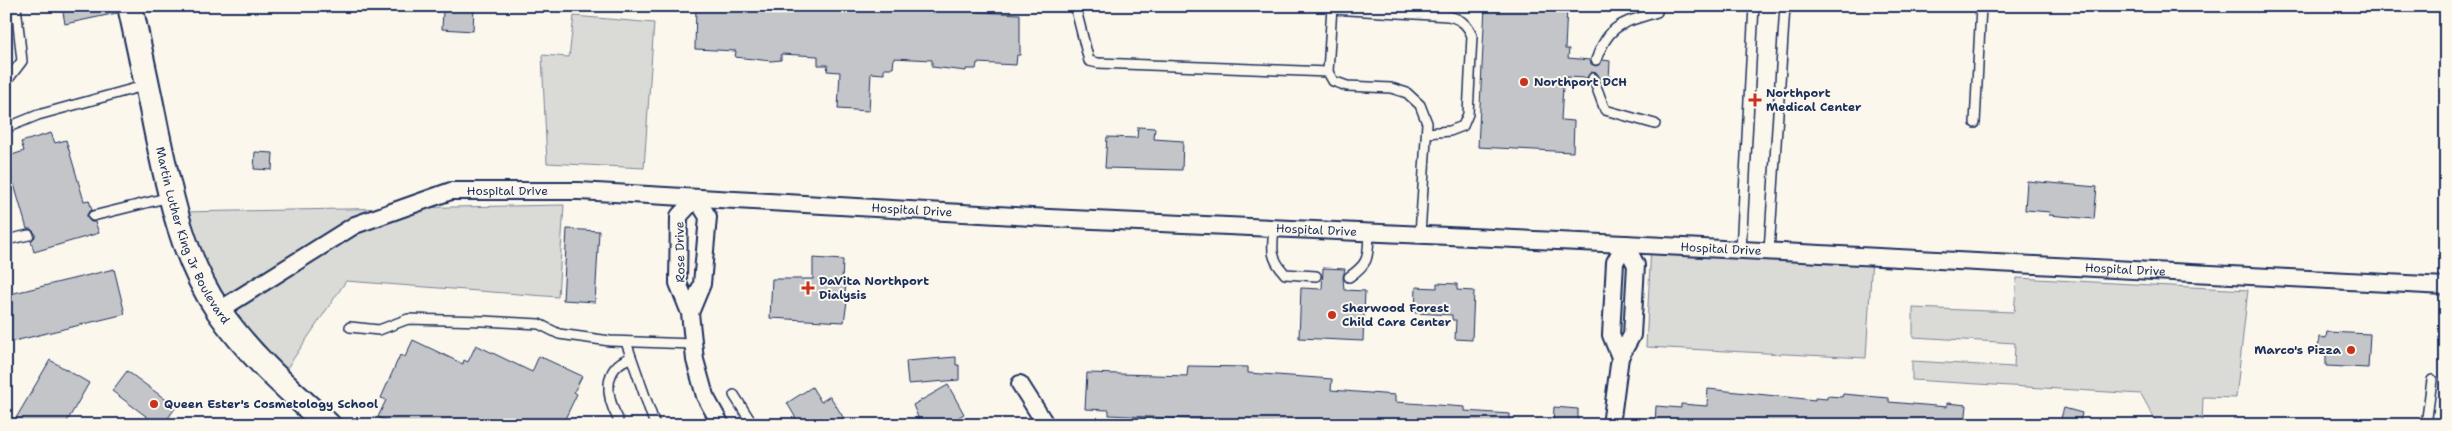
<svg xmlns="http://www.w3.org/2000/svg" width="2452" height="431" font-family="'Shantell Sans',sans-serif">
<rect width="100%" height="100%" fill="#fbf7ec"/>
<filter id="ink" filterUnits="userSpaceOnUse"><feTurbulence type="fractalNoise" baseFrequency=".02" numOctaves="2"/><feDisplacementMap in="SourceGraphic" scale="10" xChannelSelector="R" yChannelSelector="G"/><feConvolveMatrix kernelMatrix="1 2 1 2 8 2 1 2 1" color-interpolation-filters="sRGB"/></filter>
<g filter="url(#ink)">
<g fill="#dadad7" stroke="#7a849a">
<polygon points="574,16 654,23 644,168 547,163 542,55 569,57"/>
<polygon points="564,205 558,297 346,281 285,371 195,283 181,212"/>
<polygon points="1651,245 1872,257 1866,358 1646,347"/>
<polygon points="2017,278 2248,290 2236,398 2203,397 2202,425 2158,425 2141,394 1912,380 1912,361 2014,367 2015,343 1913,337 1913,308 2014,312"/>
</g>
<g fill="#c3c5c9" stroke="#1b2f5e">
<polygon points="62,6 116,6 117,13 65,24"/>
<polygon points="446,6 474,6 473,31 442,29 443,10 446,11"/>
<polygon points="696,6 979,6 979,12 1020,14 1020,55 1017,55 1016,65 977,63 976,69 966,69 966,71 932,67 932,60 894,58 893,68 884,68 884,74 871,73 869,111 838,109 840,72 827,71 828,65 818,65 818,56 781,54 781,60 771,61 735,57 736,51 695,49"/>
<polygon points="1485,6 1567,6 1565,49 1569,49 1568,58 1590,60 1591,64 1596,66 1603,60 1610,61 1609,79 1600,78 1597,73 1591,72 1587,78 1567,77 1567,86 1563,86 1561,120 1574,121 1573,152 1478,147"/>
<polygon points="1138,127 1155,128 1154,139 1183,141 1182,170 1105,168 1107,137 1137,138"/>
<polygon points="51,133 55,143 66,140 84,201 89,200 92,210 87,214 87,218 91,222 95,222 99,233 34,252 31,241 35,237 35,233 31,229 27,229 6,157 24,151 21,142"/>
<polygon points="255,152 273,153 272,170 254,169"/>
<polygon points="2027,181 2097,187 2094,219 2049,215 2050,212 2025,210"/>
<polygon points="567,229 599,231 595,302 563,300"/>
<polygon points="813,258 843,260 842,282 846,282 845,294 848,295 844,322 770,318 772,279 813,279"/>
<polygon points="1323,268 1345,269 1343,277 1344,290 1365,291 1363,341 1299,338 1301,288 1322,289"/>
<polygon points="114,269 125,314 6,343 6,295"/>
<polygon points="1437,283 1457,284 1457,290 1474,291 1472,340 1455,339 1456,320 1452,320 1452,315 1415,313 1416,287 1437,288"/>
<polygon points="2327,332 2370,334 2368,368 2326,366 2326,352 2318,352 2319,337 2326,338"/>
<polygon points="413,340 463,364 464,360 468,362 476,345 532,372 539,356 582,376 574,392 577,394 562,425 394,425 378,417 386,400 381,398 400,355 405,357"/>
<polygon points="956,357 956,365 959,365 959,380 908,384 906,361"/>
<polygon points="50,360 89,383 65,425 12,425"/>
<polygon points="1188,366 1248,367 1248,373 1332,379 1331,390 1395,395 1395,402 1465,407 1465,411 1510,414 1510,425 1306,425 1109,415 1109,410 1085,409 1087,373 1187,376"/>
<polygon points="127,371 176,407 163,425 158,425 112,391"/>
<polygon points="948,385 964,414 945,425 921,425 913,405"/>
<polygon points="812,387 821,402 830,396 848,425 800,425 787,403"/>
<polygon points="1708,389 1815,400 1815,398 1827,399 1827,396 1842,397 1843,394 1889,398 1889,402 1947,407 1947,403 1967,405 1965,425 1655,425 1656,406 1681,408 1681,404 1707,406"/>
<polygon points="1554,407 1578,409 1578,425 1553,425"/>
<polygon points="2064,408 2082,413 2079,425 2059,425"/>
</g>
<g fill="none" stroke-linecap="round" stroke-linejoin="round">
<g stroke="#1b2f5e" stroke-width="12">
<g id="lane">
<polyline points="1075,6 1089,61 1098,63 1328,72"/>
<polyline points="1332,6 1328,72 1333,81 1347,86 1391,88 1407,93 1420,105 1427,123 1420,235"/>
<path d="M1332,9l116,7c13,3 19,8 24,20l-4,78 -5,12 -13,5 -23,2"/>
<path d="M1596,60c13,-37 27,-37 61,-48"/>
<polyline points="1593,78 1605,110 1655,124"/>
<polyline points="6,82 22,61 16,6"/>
<polyline points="1975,123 1981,6"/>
<polyline points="6,128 38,115 147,85"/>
<polyline points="93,216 170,197"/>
<path d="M1274,228c-2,22 -4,29 11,46l31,2"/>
<polyline points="6,240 29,235"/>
<polyline points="1741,250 1754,6"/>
<polyline points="1769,251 1785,6"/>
<path d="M1349,277c20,-14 19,-19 20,-43"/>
<polyline points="350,327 379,330 408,319 484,321 539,324 559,334 610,341 693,344"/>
<polyline points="626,342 655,425"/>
<polyline points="734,395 753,425"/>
<path d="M618,419c-12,-22 -16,-51 12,-61"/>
<polyline points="2426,425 2432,380"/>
</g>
</g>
<g stroke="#1b2f5e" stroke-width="20">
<g id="street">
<path id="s1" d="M218,311l137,-86 96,-34h128l470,27 576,26 821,42"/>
<polyline points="690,313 702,284 708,217 696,198 679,216 678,283 690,313 695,360 705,396 721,425"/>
<polyline points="1620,357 1611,335 1615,262 1625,244"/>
<polyline points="1020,384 1046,425"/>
<polyline points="1611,425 1620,357 1632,335 1636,265 1625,244"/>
</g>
</g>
<g stroke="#1b2f5e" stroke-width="28">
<g id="secondary">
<path id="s2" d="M130,6c9,41 18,82 26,123 13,61 26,128 62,181 30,44 71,80 110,115"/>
</g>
</g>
<use href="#lane" stroke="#fbf7ec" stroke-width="9"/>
<use href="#street" stroke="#fbf7ec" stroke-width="16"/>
<use href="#secondary" stroke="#fbf7ec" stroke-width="24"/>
</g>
</g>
<g fill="#c8321e" stroke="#fbf7ec" stroke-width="2">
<circle cx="1524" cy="82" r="5"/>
<path d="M1752.5 92.5h5v5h5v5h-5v5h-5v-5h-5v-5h5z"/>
<path d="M805.5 280.5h5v5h5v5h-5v5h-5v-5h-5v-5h5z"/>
<circle cx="1332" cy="315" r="5"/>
<circle cx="2351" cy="350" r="5"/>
<circle cx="154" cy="404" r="5"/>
</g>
<g text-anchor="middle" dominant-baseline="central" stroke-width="4" stroke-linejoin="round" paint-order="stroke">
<g font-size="12" font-weight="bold" fill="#1b2f5e" stroke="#fbf7ec" text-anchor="start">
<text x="1534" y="82">Northport DCH</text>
<text x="1766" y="93">Northport<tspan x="1766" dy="14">Medical Center</tspan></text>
<text x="819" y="281">DaVita Northport<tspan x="819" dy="14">Dialysis</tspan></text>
<text x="1342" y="308">Sherwood Forest<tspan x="1342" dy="14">Child Care Center</tspan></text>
<text x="2341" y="350" text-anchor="end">Marco's Pizza</text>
<text x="164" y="404">Queen Ester's Cosmetology School</text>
</g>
<g font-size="12" fill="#1b2f5e" stroke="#fbf7ec">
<text stroke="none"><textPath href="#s1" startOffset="320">Hospital Drive</textPath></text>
<text stroke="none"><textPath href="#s1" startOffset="725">Hospital Drive</textPath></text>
<text stroke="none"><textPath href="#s1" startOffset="1130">Hospital Drive</textPath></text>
<text stroke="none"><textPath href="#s2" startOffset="239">Martin Luther King Jr Boulevard</textPath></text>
<text stroke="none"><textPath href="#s1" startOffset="1535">Hospital Drive</textPath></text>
<text transform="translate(680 252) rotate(-91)">Rose Drive</text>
<text stroke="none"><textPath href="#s1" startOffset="1940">Hospital Drive</textPath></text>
</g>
</g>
<rect width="2452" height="431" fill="none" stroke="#fbf7ec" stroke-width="25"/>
<rect x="12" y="12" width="2427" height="406" fill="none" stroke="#1b2f5e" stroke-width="2" filter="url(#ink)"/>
</svg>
